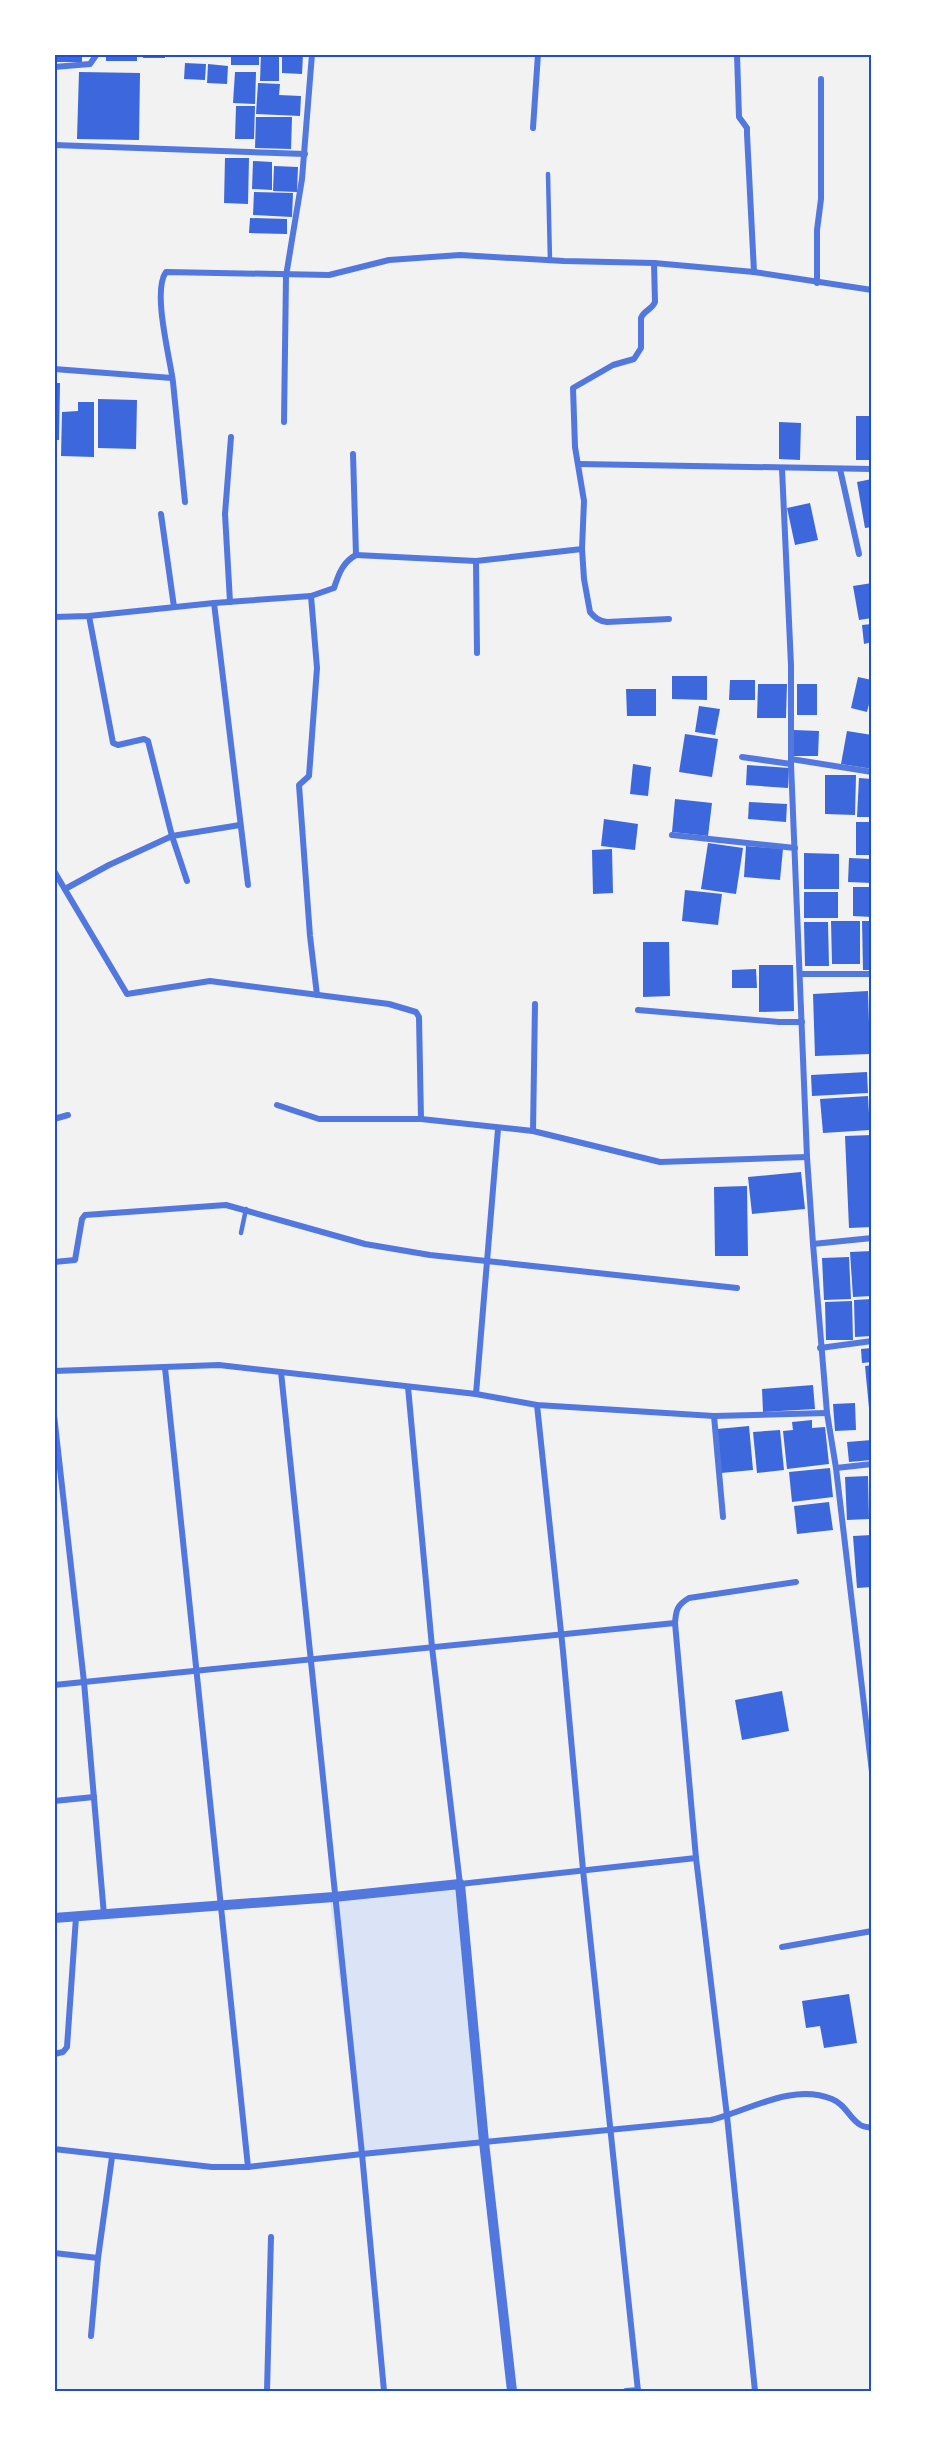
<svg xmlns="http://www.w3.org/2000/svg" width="926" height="2445" font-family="'IBM Plex Serif',serif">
<rect width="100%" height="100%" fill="#f2f2f2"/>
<polygon fill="#dbe4f7" points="461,1879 484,2141 361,2153 329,1895"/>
<g fill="#3d67dc">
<rect x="54" y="54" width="28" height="8"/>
<rect x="106" y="54" width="31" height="7"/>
<rect x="143" y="54" width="22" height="4"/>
<rect x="199" y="54" width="12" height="3"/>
<rect x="231" y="54" width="28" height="11"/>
<polygon points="261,54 279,54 279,81 260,81"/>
<polygon points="282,54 303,54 302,74 282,73"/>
<polygon points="185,63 206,64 205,80 184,79"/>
<polygon points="208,64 228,66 227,84 207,83"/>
<polygon points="79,72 140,73 139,140 77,139"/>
<polygon points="235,72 256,72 255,104 233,103"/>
<polygon points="258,83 280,84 279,95 301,96 300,116 256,114"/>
<polygon points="236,106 255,106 254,139 235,139"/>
<polygon points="256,117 292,117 291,149 255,148"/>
<polygon points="225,158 249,158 248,204 224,203"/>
<polygon points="253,161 272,162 272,190 252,189"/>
<polygon points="274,166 298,167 297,192 273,191"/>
<polygon points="254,192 293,193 292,217 253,215"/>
<polygon points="250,218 287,219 287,234 249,233"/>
<polygon points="54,383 60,383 59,440 54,440"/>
<polygon points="98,399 137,400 136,449 98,448"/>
<polygon points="78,402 94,402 94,457 61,456 62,412 78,411"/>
<rect x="856" y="416" width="16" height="44"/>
<polygon points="779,422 801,423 800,460 779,459"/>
<polygon points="872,479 872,527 865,528 857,482"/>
<polygon points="810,503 818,540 795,545 787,508"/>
<polygon points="872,583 872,618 859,620 853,586"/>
<polygon points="872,624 872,642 864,644 862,625"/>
<polygon points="672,676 707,676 707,700 672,699"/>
<polygon points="858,677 872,680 872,693 867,712 851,708"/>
<polygon points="730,680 755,680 755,700 729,700"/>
<polygon points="758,684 787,684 786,718 757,718"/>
<rect x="797" y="684" width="20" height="31"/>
<polygon points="626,689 656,689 656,716 627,716"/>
<polygon points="699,706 720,709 715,735 695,732"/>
<polygon points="794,730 819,731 818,756 793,756"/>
<polygon points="847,731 872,735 872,769 841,764"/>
<polygon points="685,734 718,739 712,777 679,772"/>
<polygon points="633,764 651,767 648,796 630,794"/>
<polygon points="747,765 789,768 788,788 746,785"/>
<polygon points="825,775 856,775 855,815 825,814"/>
<polygon points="859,778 872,779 872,817 857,817"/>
<polygon points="675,799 712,803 708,836 672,832"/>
<polygon points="749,802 787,804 786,822 748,819"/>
<polygon points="604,819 638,824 635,850 601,846"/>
<rect x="856" y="822" width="16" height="33"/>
<polygon points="708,843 743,848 736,894 701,889"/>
<polygon points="746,846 783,849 780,880 744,877"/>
<polygon points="612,849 613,893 593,894 592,850"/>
<polygon points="804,853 839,854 839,889 804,889"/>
<polygon points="849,858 872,859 872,883 848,882"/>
<polygon points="853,887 872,887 872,917 853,916"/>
<polygon points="685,890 722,894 718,925 682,921"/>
<rect x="804" y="892" width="34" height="26"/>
<polygon points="831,921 860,921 860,964 832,964"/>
<polygon points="862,921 872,921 872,970 863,970"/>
<polygon points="804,922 828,922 829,966 805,966"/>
<polygon points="643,942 669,942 670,996 643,997"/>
<polygon points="759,965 793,965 794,1011 759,1012"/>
<polygon points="756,969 757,988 732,988 732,970"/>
<polygon points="868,991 870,1054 815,1056 813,994"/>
<polygon points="867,1072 868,1093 812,1096 811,1075"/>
<polygon points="868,1096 870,1130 823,1133 820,1099"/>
<polygon points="872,1135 872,1227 849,1228 845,1136"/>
<polygon points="801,1172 805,1209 752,1214 748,1177"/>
<polygon points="747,1186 748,1256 715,1256 714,1187"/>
<polygon points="872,1251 872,1296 853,1297 850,1252"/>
<polygon points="849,1257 851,1299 824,1300 822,1258"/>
<polygon points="872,1299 872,1336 855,1337 854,1300"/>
<polygon points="852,1301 853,1340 826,1340 825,1302"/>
<polygon points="872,1348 872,1362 862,1363 861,1349"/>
<polygon points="872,1365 872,1408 869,1408 865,1366"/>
<polygon points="813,1385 815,1409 763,1412 762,1389"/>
<polygon points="855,1403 856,1430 835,1431 833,1404"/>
<polygon points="812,1420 812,1428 825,1427 829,1464 787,1469 783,1431 793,1430 792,1422"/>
<polygon points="749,1426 753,1470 721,1473 717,1429"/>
<polygon points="780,1430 784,1470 757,1473 753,1432"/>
<polygon points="872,1440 872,1460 849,1462 847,1442"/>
<polygon points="830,1468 833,1497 792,1502 789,1472"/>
<polygon points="868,1476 869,1519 847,1520 845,1477"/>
<polygon points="829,1502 833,1530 797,1534 794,1506"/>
<polygon points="872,1535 872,1587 857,1588 853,1536"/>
<polygon points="782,1691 789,1731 742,1740 735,1700"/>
<polygon points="849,1994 857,2043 824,2048 820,2026 806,2028 802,2001"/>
</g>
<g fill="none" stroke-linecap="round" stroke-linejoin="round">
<g stroke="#5277de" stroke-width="4.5">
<polyline points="548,174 550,261"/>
<polyline points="241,1233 246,1209"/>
</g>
<g stroke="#5277de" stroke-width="6">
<polyline points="576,54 609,54"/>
<polyline points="737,54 739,117 747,128 747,134 754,272"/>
<polyline points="54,67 90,64 97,54"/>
<polyline points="533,128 538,54"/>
<polyline points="54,145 305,154"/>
<polyline points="817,283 817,230 821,199 821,79"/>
<polyline points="54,369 172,378"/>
<polyline points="284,422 286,276 302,179 312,54"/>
<polyline points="353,454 356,555"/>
<polyline points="579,464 872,469"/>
<polyline points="782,469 791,665 791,764 807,1157 813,1244 827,1413 836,1468 872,1772"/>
<polyline points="840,469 859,554"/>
<path d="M185,502c-4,-40 -8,-80 -12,-120 -3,-24 -21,-91 -7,-110l163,3 60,-15 71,-5 104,6 90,2 100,9 118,18"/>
<polyline points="161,514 174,607"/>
<path d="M582,549l2,30 6,33c5,6 9,9 17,10l62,-3"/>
<path d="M356,555l120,6 106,-12 2,-48 -9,-54 -2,-59 40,-23 21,-6 7,-11v-30c3,-8 11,-8 14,-16l-1,-39"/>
<polyline points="476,561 477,653"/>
<polyline points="230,602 225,514 231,437"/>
<polyline points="214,603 248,885"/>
<polyline points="89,616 113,743 118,745 144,739 148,741 172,836 240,825"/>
<polyline points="54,617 89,616 214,603 311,596"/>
<polyline points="742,757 791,764"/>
<polyline points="791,759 872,772"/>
<polyline points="672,835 795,848"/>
<polyline points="54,871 127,994 210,981 389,1004 416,1012 419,1017 421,1119"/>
<polyline points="65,889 109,865 172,836 187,881"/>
<polyline points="801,974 872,974"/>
<path d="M317,995l-7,-59 -11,-151 10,-9 8,-108 -6,-72 23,-8c5,-15 9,-26 22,-33"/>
<polyline points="638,1010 779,1022 802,1022"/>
<polyline points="277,1105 319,1119 421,1119 533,1131 660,1162 807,1157"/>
<polyline points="54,1119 68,1115"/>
<polyline points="533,1131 535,1004"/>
<polyline points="813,1244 872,1238"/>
<polyline points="54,1262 75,1260 82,1219 85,1215 226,1205 365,1244 430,1255 737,1288"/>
<polyline points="820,1348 872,1341"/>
<polyline points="165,1368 248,2167"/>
<polyline points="54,1371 219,1365 476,1394 537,1405 714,1416 827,1413"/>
<polyline points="281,1372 362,2154 384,2391"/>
<polyline points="408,1387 432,1647 460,1884 696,1858"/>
<polyline points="476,1394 498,1129"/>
<polyline points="537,1405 563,1651 583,1870 638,2391"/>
<polyline points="54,1415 84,1682 104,1915"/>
<polyline points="714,1416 723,1517"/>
<polyline points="836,1468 872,1464"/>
<polyline points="54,1685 675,1623"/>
<polyline points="54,1801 94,1797"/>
<polyline points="782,1947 872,1931"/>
<polyline points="54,2054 63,2052 67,2047 76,1917"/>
<path d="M54,2149l158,18h36l114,-13 349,-34c39,-10 81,-37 121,-21 14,6 16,17 27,25 3,3 9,3 13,4"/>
<polyline points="54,2253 98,2258 112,2157"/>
<polyline points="91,2336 98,2258"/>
<polyline points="267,2391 271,2237"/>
<polyline points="626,2391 638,2390"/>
<path d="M755,2391l-28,-275 -31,-258 -21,-235c1,-13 2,-18 14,-25l107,-16"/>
</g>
<polyline stroke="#5277de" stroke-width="10" points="54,1918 334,1897 460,1884 484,2142 512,2391"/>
</g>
<rect width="926" height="2445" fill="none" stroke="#ffffff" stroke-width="111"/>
<rect x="56" y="56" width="814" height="2334" fill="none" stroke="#1d4ed8" stroke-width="2"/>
</svg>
